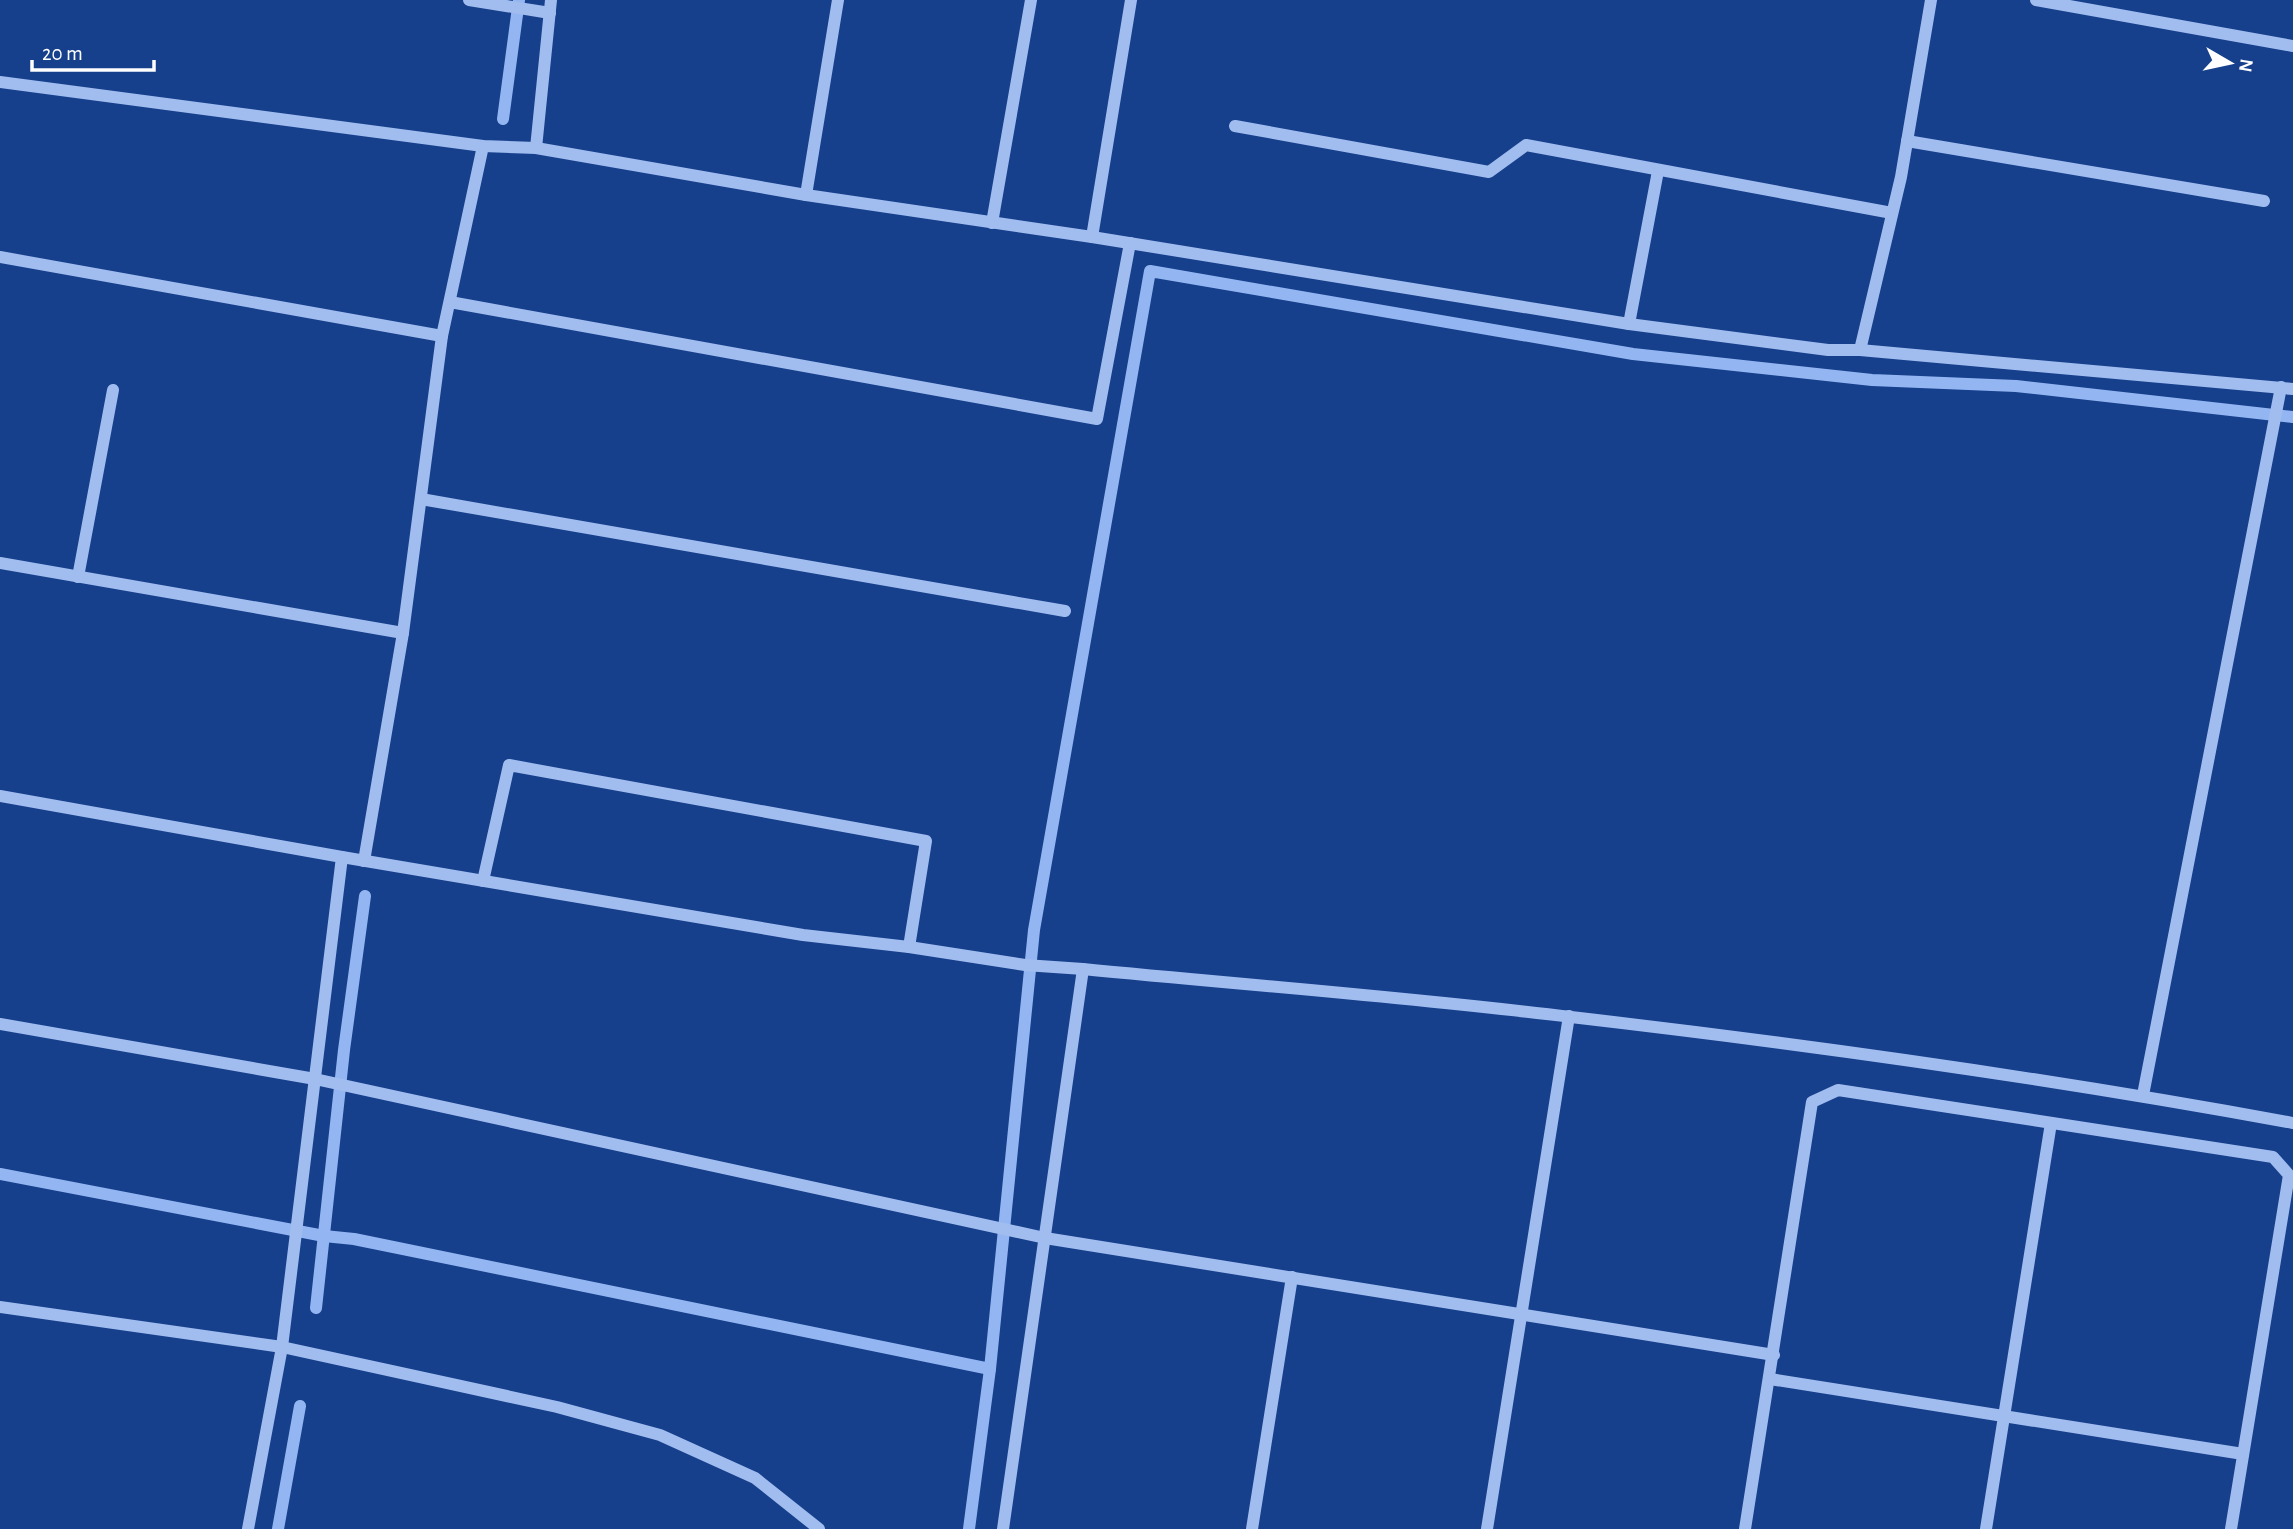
<svg xmlns="http://www.w3.org/2000/svg" width="2293" height="1529" font-family="'Alegreya Sans',sans-serif">
<rect width="100%" height="100%" fill="#163f8c"/>
<g fill="none" stroke-linecap="round" stroke-linejoin="round">
<g stroke="#93b6f2" stroke-width="12">
<polyline points="503,119 519,0"/>
<polyline points="0,1174 324,1236 354,1239 990,1369 1034,930 1150,271 1633,354 1872,380 2016,386 2293,417"/>
<polyline points="316,1308 344,1050 365,896"/>
<polyline points="278,1529 300,1406"/>
<polyline points="969,1529 990,1369"/>
</g>
<g stroke="#a1bdef" stroke-width="12">
<polyline points="469,0 550,13"/>
<polyline points="2036,0 2293,46"/>
<polyline points="0,82 483,146 536,148 806,195 1092,237 1629,324 1828,350 1860,350 2293,389"/>
<polyline points="1235,126 1489,172 1526,145 1892,213"/>
<polyline points="1907,141 2264,201"/>
<polyline points="536,148 551,0"/>
<polyline points="806,195 838,0"/>
<polyline points="992,223 1031,0"/>
<polyline points="1092,237 1131,0"/>
<polyline points="0,257 442,336"/>
<polyline points="450,302 1097,419 1130,243"/>
<polyline points="1629,324 1658,171"/>
<polyline points="1860,350 1901,177 1931,0"/>
<polyline points="421,499 1065,611"/>
<polyline points="0,563 403,633"/>
<polyline points="78,577 113,390"/>
<path d="M0,796l342,61 461,78 106,12 116,18 58,4c163,16 326,28 488,48 242,28 483,62 722,106"/>
<polyline points="364,861 403,633 442,336 483,146"/>
<polyline points="483,881 509,765 926,841 909,947"/>
<polyline points="0,1024 315,1079 1045,1238 1774,1355"/>
<polyline points="2143,1095 2281,387"/>
<polyline points="0,1307 282,1347 557,1407 660,1435 755,1478 819,1529"/>
<polyline points="1770,1379 2243,1454"/>
<polyline points="248,1529 282,1347 342,857"/>
<polyline points="1003,1529 1083,969"/>
<polyline points="1252,1529 1292,1277"/>
<polyline points="1487,1529 1569,1016"/>
<polyline points="1745,1529 1812,1102 1838,1090 2273,1157 2289,1175 2231,1529"/>
<polyline points="1986,1529 2051,1123"/>
</g>
</g>
<g transform="translate(2230 63) rotate(99)" stroke="#163f8c" stroke-width="5" paint-order="stroke">
<path d="M0-5L12 26L0 18L-12 26Z" fill="#ffffff"/>
<text y="-10" font-size="19" font-weight="bold" text-anchor="middle" fill="#ffffff">N</text>
</g>
<path d="M32 60v10h122v-10" fill="none" stroke="#ffffff" stroke-width="3.5"/>
<text x="42" y="60" font-size="21" fill="#ffffff" stroke="#163f8c" stroke-width="5" paint-order="stroke">20 m</text>
</svg>
